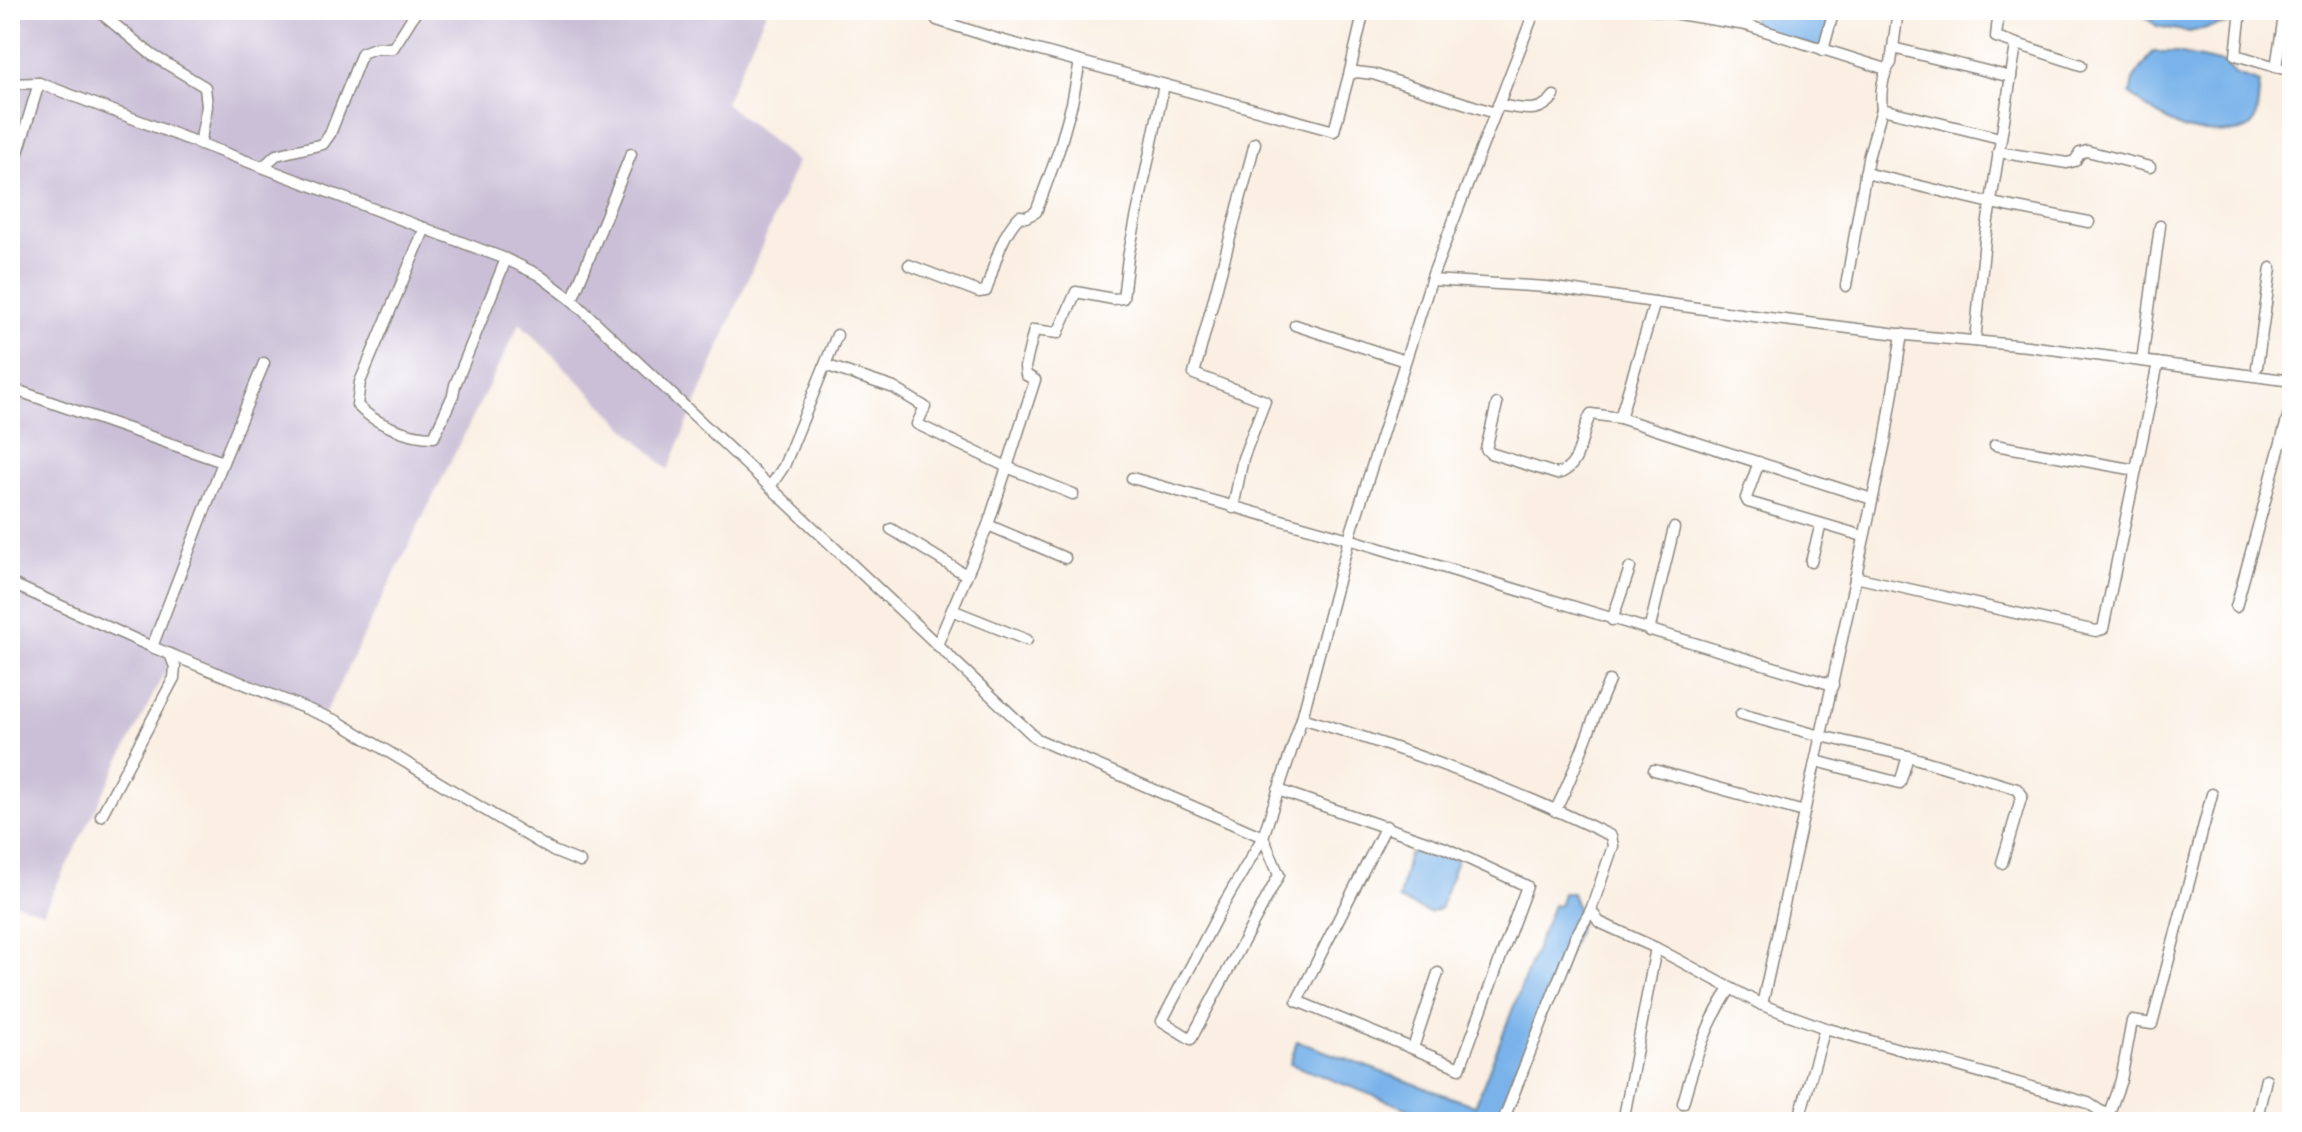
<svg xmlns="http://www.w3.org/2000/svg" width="2302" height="1132" font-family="Pangolin,sans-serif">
<rect width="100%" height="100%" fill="#fff"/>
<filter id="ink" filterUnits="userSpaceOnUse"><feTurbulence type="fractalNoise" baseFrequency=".0125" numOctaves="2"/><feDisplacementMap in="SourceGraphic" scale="16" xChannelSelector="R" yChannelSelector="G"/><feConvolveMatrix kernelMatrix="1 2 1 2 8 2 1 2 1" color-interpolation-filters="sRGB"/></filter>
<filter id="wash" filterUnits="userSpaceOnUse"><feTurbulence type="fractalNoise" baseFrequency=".006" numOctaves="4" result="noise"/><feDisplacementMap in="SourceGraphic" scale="32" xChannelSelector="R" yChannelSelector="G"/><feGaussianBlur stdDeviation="1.8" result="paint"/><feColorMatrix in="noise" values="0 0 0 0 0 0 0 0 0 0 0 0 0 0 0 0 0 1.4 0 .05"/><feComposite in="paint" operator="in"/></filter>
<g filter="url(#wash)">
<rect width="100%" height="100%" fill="#faefe2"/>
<polygon fill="#cabfd7" points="10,10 767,10 725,103 797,162 668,470 520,323 322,719 173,656 43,912 10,901"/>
<g fill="#79b3ea" stroke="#4a6883" stroke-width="2">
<polygon points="1755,10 1834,10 1821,49 1751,26"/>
<polygon points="2124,10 2231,10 2230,23 2189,32 2157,26 2139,12"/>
<path d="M2153,52h19l52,11 12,12 24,8c-2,11 -1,34 -9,43 -10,10 -54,7 -68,2 -19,-8 -38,-21 -53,-34l3,-14z"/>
<polygon points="1422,844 1441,850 1457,860 1440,909 1429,913 1399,900 1408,856"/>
<polygon points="1563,893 1572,893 1581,921 1501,1122 1443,1122 1290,1064 1297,1041 1475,1106 1553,905 1559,906"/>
</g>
</g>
<g filter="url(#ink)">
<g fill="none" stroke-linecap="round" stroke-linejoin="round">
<g stroke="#8b867f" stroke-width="13">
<g id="minor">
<polyline points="97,10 152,55 205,87 207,106 200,144"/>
<polyline points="932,10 937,20 997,39 1334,131 1349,75 1356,72 1373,74 1495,113"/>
<polyline points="1654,10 1746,25 1886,69"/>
<polyline points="1999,10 1996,37 2081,65"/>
<polyline points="2241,10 2236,55 2276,67"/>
<polyline points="2285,10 2276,67 2292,71"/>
<polyline points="1746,25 1752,10"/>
<polyline points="1893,48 2011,77"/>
<polyline points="1823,50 1834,10"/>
<polyline points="1349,75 1364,10"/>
<polyline points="10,84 39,83 506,259 539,275 572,300 1037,739 1263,837 1302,718 1349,539 1433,274 1535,10"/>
<path d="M1498,105c23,3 41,11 56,-9"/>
<polyline points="1882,109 2000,138"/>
<polyline points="1998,152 2067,163 2075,161 2080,153 2087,151 2150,167"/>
<polyline points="263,167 276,155 323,144 330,134 362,53 375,48 393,48 417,10"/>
<polyline points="1865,173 1991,203 2089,222"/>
<polyline points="10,179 39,83"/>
<path d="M425,228l-65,154 -3,23c17,19 52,32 77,32l19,-42 2,-10 51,-126"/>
<path d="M909,265l70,27 7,-1c8,-24 15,-57 34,-75l6,1 10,-5 23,-62 13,-47 8,-41"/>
<polyline points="1431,280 1547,287 1776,319 1906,335 2028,346 2292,381"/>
<path d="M1846,286l22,-128 14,-49c-2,-13 0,-35 9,-46l7,-53"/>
<polyline points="572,300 631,154"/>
<polyline points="1655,302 1620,418 1872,499"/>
<polyline points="1295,325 1405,361"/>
<polyline points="1975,341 1985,239 2016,45"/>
<polyline points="2142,361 2160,226"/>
<polyline points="825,365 894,388 925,407 917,424 1007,467 988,525 937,645"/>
<polyline points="2257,367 2271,268"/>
<polyline points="10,388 223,462 152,647 10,583"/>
<path d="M1497,404l-11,45 4,4 67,21c27,-7 22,-41 34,-60l29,4"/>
<polyline points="1995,445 2136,470"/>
<polyline points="223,462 264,363"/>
<polyline points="1759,462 1746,498 1748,502 1863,536"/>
<polyline points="1132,478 1349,539 1833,685"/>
<polyline points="770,487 784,466 837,335"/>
<polyline points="1073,494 1007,467 1035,380 1026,375 1025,367 1034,330 1058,333 1076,292 1113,299 1123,298 1128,257 1164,85"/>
<polyline points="1233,508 1243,458 1265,401 1194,374 1255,143"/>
<polyline points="988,525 1065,558"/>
<polyline points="891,529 966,575"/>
<polyline points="1811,562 1821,524"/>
<polyline points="1855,577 2096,631 2103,629 2158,363"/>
<polyline points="2236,607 2292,402"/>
<polyline points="952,610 1027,640"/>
<polyline points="1612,620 1630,568"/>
<polyline points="1649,631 1674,528"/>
<polyline points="152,647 337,721 553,851 580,862"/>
<polyline points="1741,714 1821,736 1908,756 2017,789 2022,795 2002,863"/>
<path d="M1302,718c105,32 210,69 309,118l2,10 -22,64 8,12 57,26 106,57 63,23 263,75 20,13 2,6"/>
<polyline points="1816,761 1900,783 1908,756"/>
<polyline points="1654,770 1804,812"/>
<polyline points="1278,790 1445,848 1527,886 1460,1068 1297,1001 1386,826"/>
<path d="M1555,811c22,-41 35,-87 54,-130"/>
<polyline points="101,816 174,678 175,667 170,654"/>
<polygon points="1263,837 1279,875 1191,1039 1162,1021 1222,907"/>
<polyline points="1762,1005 1885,442 1902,334"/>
<polyline points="1413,1048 1438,973"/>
<path d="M1683,1103c12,-43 22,-77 47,-114"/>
<polyline points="2108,1116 2121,1080 2132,1021 2152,1024 2212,794"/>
<polyline points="1503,1121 1575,938 1591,910"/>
<polyline points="1623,1122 1656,948"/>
<polyline points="1798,1122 1825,1028"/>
<polyline points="2256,1122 2266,1079"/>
</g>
</g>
<use href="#minor" stroke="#fff" stroke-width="10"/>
</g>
</g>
<rect width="2302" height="1132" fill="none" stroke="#fff" stroke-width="40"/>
</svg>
